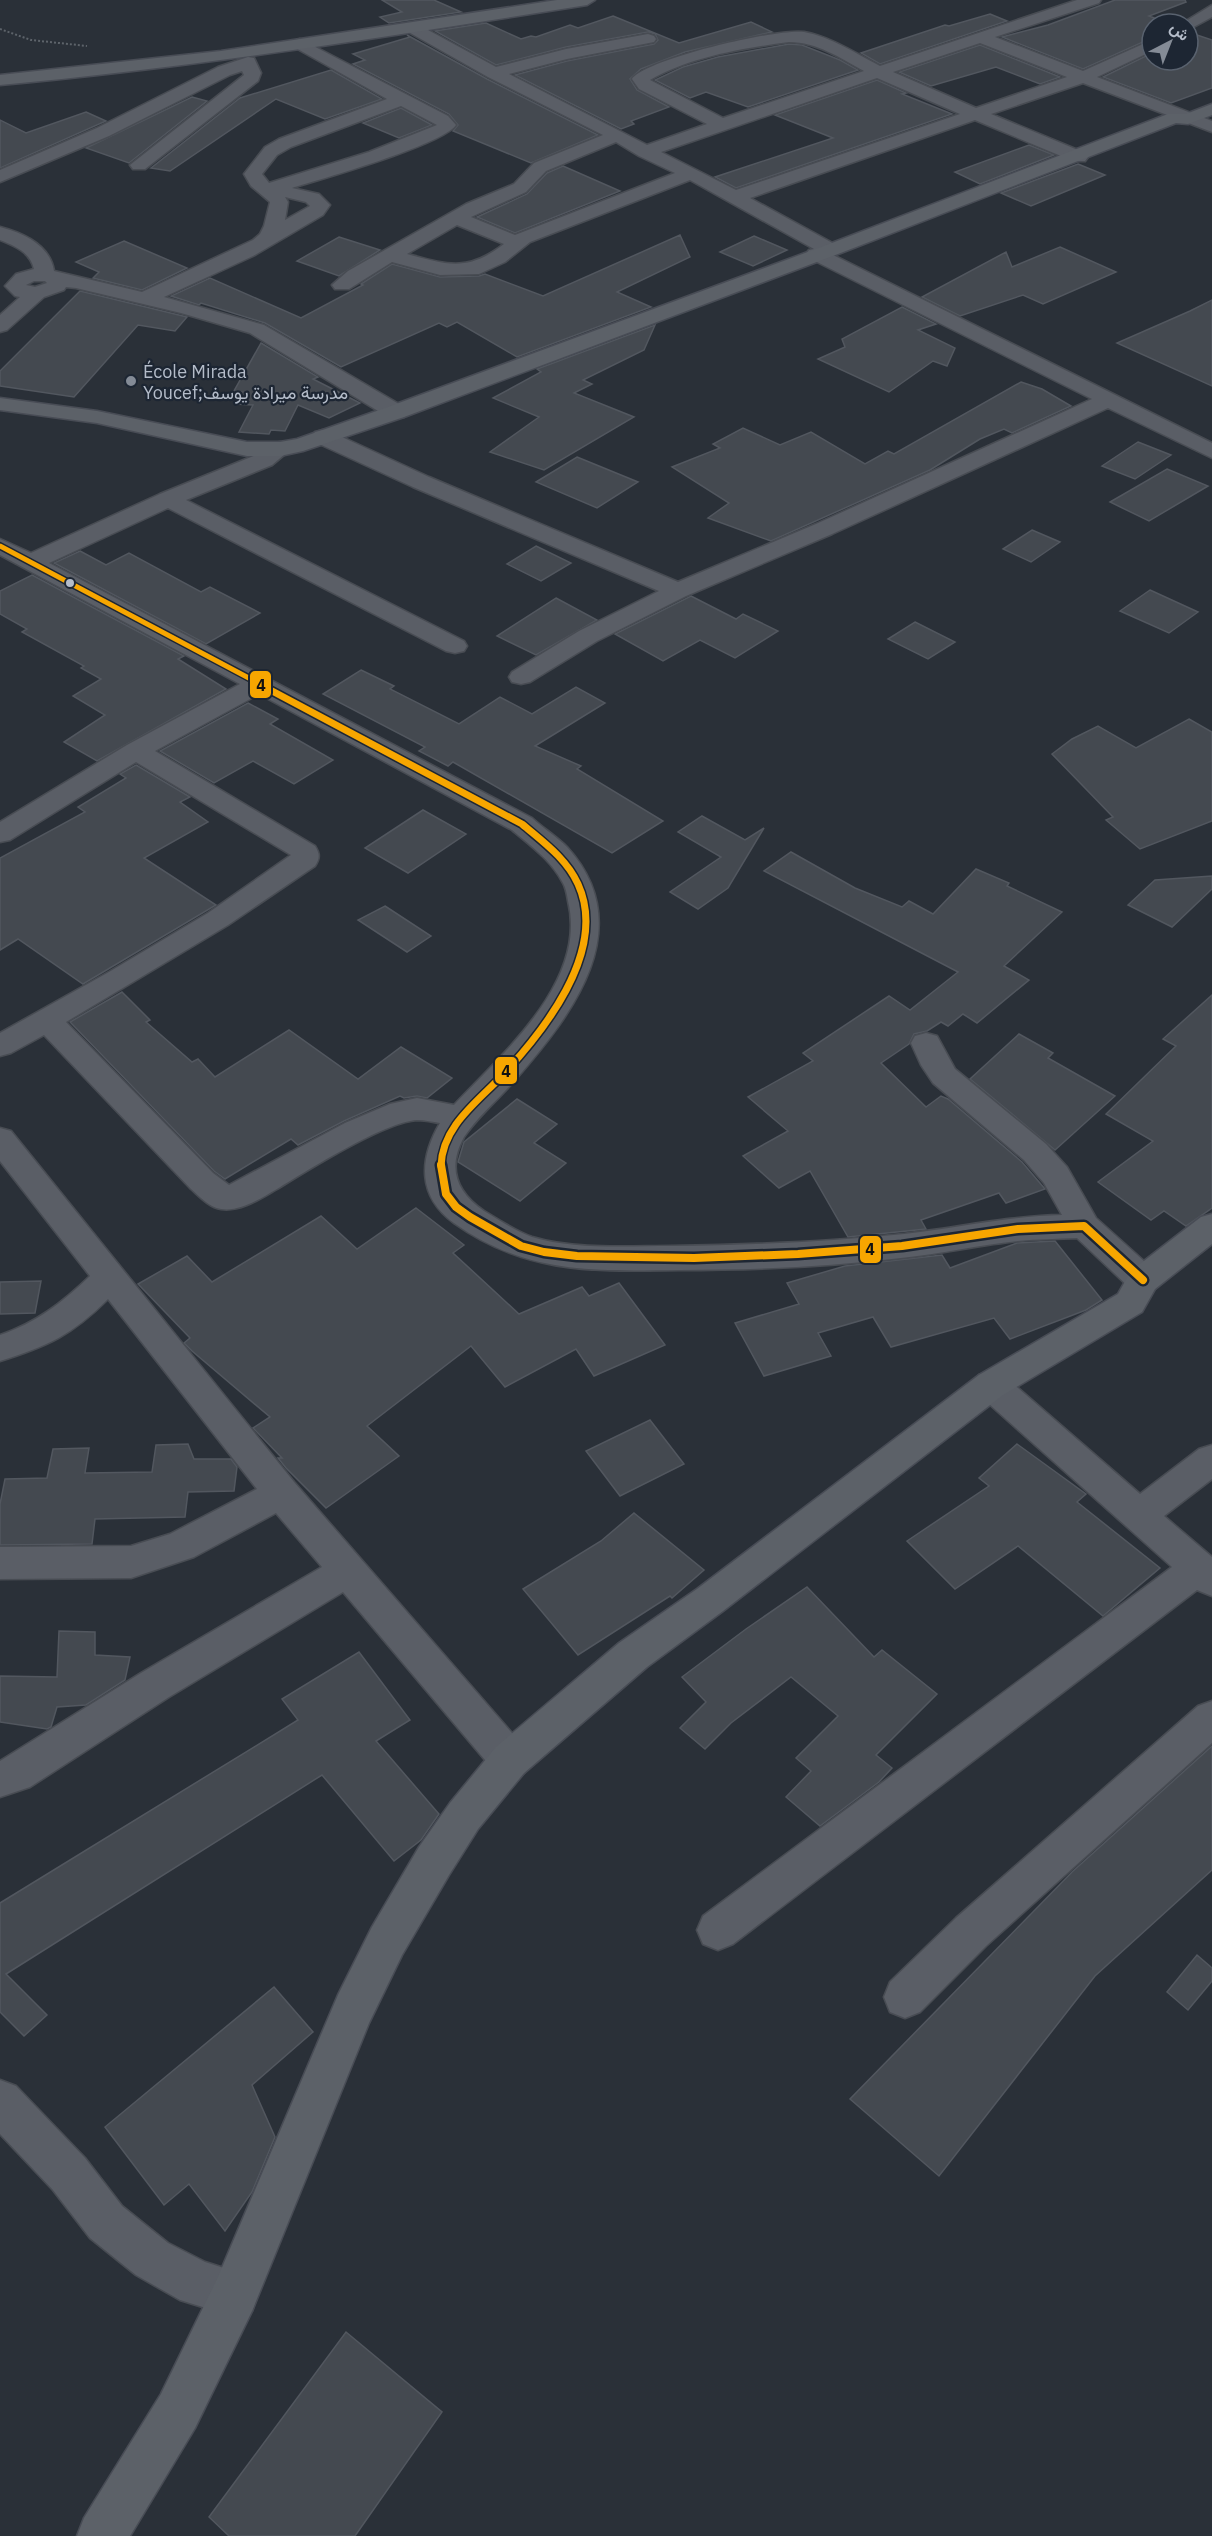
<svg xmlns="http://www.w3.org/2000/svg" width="1212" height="2536" font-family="'IBM Plex Sans',Vazirmatn,sans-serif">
<rect width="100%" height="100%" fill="#2a3038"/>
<g fill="#444950" stroke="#52575f" stroke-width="1.5">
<polygon points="382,0 434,0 461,12 389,23 380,17 402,12"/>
<polygon points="1115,0 1185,0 1186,2 1149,16 1170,24 1152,24 1152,38 1083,69 1002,37 1048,25"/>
<polygon points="990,14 1007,21 880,64 861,53 945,25 949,26"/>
<polygon points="613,16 679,43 751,22 772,32 685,52 641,69 630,79 637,90 669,107 631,121 634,124 621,129 515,75 567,61 654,44 658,40 655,34 648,32 566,47 496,65 435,31 486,23 521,39 531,36 536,37 570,25 578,28"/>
<polygon points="1188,32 1212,40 1212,88 1171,103 1103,77 1152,53 1152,60 1188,60"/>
<polygon points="407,35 487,79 598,135 531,163 453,131 458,125 449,114 353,64 365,60 353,54 410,37"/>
<polygon points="789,44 802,45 840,60 858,70 748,107 706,92 690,98 655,80 683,67 718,57"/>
<polygon points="980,45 1060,77 1040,84 996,67 931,86 899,72"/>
<polygon points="331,70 382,99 325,119 276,99 170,171 151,168 240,98"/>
<polygon points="877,80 906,93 902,94 952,114 736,188 715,177 833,138 775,115"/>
<polygon points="192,97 207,101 129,163 86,148"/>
<polygon points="401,108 432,125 399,138 363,123"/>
<polygon points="86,112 106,121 0,168 0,120 26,133"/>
<polygon points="1029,145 1054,155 980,184 955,172"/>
<polygon points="1078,164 1105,175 1031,206 1001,193"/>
<polygon points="563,166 620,191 515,233 477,217 527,194 547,173"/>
<polygon points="680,235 690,257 617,292 651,307 517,357 457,322 447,327 439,323 341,367 265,323 201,303 199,305 171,296 210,278 301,318 363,285 361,284 392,264 440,277 479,276 485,274 543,296"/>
<polygon points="754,236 787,250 753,266 720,252"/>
<polygon points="339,237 380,250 339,276 297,261"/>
<polygon points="124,241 187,268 142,290 93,278 99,272 76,262"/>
<polygon points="1060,247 1116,272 1043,304 1023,295 960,316 922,297 1006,252 1012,267"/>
<polygon points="80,291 187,317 175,331 138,325 74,397 0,386 0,371"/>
<polygon points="1212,300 1212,386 1117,343 1190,311"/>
<polygon points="902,307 936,324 918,330 955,348 947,366 933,361 889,392 818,359 845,347 842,339"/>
<polygon points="655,325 644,350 583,380 592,384 574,393 634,417 544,470 490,452 539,417 493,398 541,372 537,369"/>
<polygon points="261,343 318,377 313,379 360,403 329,418 298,405 285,431 271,430 269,434 239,432 253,405 236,404 243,392 234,391"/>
<polygon points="1021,382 1042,389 1071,406 1012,433 1004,429 980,439 930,470 771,541 708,518 729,503 672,467 720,448 713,444 743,428 780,445 811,432 865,464 888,451 894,454"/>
<polygon points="1138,442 1171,455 1135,479 1102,466"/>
<polygon points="577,457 638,482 597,508 536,482"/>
<polygon points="1167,469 1208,486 1149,521 1110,502"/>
<polygon points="1032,530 1060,542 1031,562 1003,549"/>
<polygon points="536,546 571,563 541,581 507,564"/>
<polygon points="80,551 106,565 129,553 201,592 210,587 260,613 206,644 54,563"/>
<polygon points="32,575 184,656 178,659 226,689 97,761 64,742 105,715 73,696 101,679 81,668 84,666 22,632 27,629 0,614 0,591"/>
<polygon points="1150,590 1198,612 1169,633 1120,611"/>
<polygon points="691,596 736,619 743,614 778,631 735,658 700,640 663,661 615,634"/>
<polygon points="556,598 597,620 536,655 497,636"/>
<polygon points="915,622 955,642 928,659 888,639"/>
<polygon points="361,670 394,686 390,689 459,724 500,697 532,714 576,687 605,703 535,746 581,766 577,769 663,821 612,853 453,762 448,766 419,751 425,747 323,694"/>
<polygon points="248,703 278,719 270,724 333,760 294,784 253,761 214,783 160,751"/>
<polygon points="1189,719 1212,732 1212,821 1140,849 1106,820 1113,817 1052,754 1072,739 1098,726 1136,748"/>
<polygon points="136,765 190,797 180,802 208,822 144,858 216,905 83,984 18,939 0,950 0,858 85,812 78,807 126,778 120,774"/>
<polygon points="423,810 466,834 408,873 365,848"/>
<polygon points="702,816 745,840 764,828 728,888 698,909 670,892 721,857 678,832"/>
<polygon points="791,852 855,888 902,907 909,901 933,914 976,869 1009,883 1007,886 1062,912 1004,966 1029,980 977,1023 963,1014 948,1026 941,1022 927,1031 914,1034 909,1044 881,1063 926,1107 941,1096 948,1099 1022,1162 1045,1189 1006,1203 999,1193 921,1220 926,1229 848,1237 810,1171 779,1188 743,1156 788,1131 748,1097 813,1061 803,1053 889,996 910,1010 958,972 764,871"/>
<polygon points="1212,876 1212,889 1172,927 1128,905 1155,880"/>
<polygon points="385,906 431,936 407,952 358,920"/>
<polygon points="122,992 150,1020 146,1022 192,1062 198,1059 215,1077 289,1030 358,1079 401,1047 452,1078 427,1098 417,1096 404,1098 400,1096 344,1121 298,1145 291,1139 225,1179 214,1171 70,1022"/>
<polygon points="1212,995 1212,1208 1186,1226 1164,1211 1151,1220 1098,1182 1153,1141 1106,1114 1176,1046 1163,1039"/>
<polygon points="1019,1034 1053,1053 1048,1058 1115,1096 1055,1150 970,1079"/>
<polygon points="517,1099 557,1124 534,1143 566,1163 520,1201 458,1162 464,1142"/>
<polygon points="416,1208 464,1245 453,1253 519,1314 582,1287 589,1296 619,1283 665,1345 594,1376 576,1349 505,1387 471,1346 367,1426 399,1456 326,1508 286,1468 278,1458 282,1458 253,1428 270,1417 192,1351 184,1343 190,1338 138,1284 187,1256 212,1282 321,1216 357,1249"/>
<polygon points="1055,1241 1102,1300 1086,1310 1010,1339 994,1318 891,1347 873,1317 818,1333 831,1356 764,1376 735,1323 799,1304 787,1283 845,1266 942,1255 950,1268 1017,1243"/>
<polygon points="41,1281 35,1313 0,1314 0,1282"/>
<polygon points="650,1420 684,1464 620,1496 586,1451"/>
<polygon points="188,1444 194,1459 231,1459 237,1467 234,1491 188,1492 185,1517 95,1519 92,1544 0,1545 0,1504 5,1479 47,1478 53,1449 89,1448 85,1473 152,1472 156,1445"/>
<polygon points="1017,1444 1086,1494 1077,1502 1160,1568 1103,1616 1018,1546 955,1589 907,1541 989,1486 979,1478"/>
<polygon points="634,1513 704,1570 672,1598 670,1596 578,1655 523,1589 601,1541"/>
<polygon points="807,1587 874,1657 882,1650 937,1694 876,1755 892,1768 879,1782 820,1826 786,1797 811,1771 796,1758 838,1716 791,1677 731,1723 705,1749 680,1728 706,1702 682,1677 746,1629"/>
<polygon points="59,1631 95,1632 95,1655 130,1657 125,1680 86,1705 57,1707 51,1727 47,1729 0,1722 0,1676 57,1677"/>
<polygon points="359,1652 410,1720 376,1741 439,1814 421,1840 394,1861 322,1775 6,1974 47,2015 24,2036 0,2012 0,1903 298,1720 282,1699"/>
<polygon points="1212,1746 1212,1870 1095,1976 939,2176 850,2099 1072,1872"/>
<polygon points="1197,1955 1212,1968 1212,1981 1188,2010 1167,1992"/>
<polygon points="274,1987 313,2032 252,2085 275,2137 252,2192 225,2231 189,2184 164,2205 105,2127"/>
<polygon points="346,2332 442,2412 355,2536 229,2536 209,2517"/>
</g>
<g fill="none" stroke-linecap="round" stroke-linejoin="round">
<g stroke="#484c53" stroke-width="3">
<g id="minor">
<path d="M1077,0h24l-2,3 -104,34 88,34 69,-31v11l-55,26 115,44v11l-129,-49 -92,31 94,39 3,4 -3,4h-12l-98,-41 -225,78 88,48 3,4 -8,5 379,188v15l-104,-50 -276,126 -146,62 -89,45 -67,41 -9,2 -9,-2 -3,-5 3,-5 67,-41 80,-40 -246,-104 -98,-45 -3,-5 3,-5 8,-2 8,2 98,45 249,105 138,-58 276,-125 -283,-141 -3,-4 3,-4 5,-1 -124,-69 -160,62 -25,20 -26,12 -39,1 -48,-13 -43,27h-14l-3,-4 16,-14 118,-67 48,-20 20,-21 69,-28 -115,-58 -83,-47 -2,-3 2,-3h12l79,43 70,-18 82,-15 6,2 2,3 -2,3 -87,17 -58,15 138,71 60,-21 -68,-35 -7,-10c14,-20 146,-51 172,-47 27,5 51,21 76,34zM789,42c28,0 51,16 75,29l-141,47 -73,-38c40,-23 94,-32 139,-38zM980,43l87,34 -91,31 -83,-36zM877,78l83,36 -224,76 -75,-38zM616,142l23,14 36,17 -160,62 -44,-18 55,-25 20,-21zM457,225l47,19c-36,28 -56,21 -97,10z"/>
<polygon points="1212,5 1212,17 1188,30 1188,24 1181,24"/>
<path d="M300,39l148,77 8,9c-14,20 -135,54 -164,63l27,6 11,11 -7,10 -70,41 -89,41 100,28 140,82 3,5 -3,5 -8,1 -8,-1 -138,-84 -69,-20 -105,-25 -10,-1 -2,3 -20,7 -37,33 -7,2v-17l20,-18 -5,-1 -10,-10 11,-12 18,-5c-4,-17 -19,-23 -34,-29v-13c23,6 50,18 54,44l88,21 111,-52 7,-6 4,-8 6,-24 -19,-16 -7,-12 21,-27 14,-8 108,-40 -93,-52 -2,-3 2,-3zM401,106l36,19 -68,27 -100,31 -7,-9 15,-19 14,-8zM285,197l21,5 4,4 -25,14 3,-18zM34,281h11l2,2 -12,4 -9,-2z"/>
<polygon points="248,57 254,58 261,73 258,81 145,169 133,169 130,165 244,75 242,71 230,75 109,136 0,182 0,170 97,128 218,67"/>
<path d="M280,442l8,2 3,5 -19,16 -86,35 278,141 3,5 -3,5 -9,2 -9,-2 -278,-143 -119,55 483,255c11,10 25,19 35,29 73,80 5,168 -51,232 -17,20 -38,37 -52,58 -17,31 -8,55 20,74 15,9 31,20 48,26 43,13 95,9 140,9 77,-1 155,-4 232,-12 53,-6 104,-18 158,-19l-18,-32 -20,-23 -91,-77 -12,-18 -10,-22 4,-7 11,-3 11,3 18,33 91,75 21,23 29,51 59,53 5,9 -5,9 -12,4 -12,-4 -54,-51c-20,1 -40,1 -59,3 -39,4 -78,13 -117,17 -73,9 -147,12 -221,12 -85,1 -153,5 -226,-47 -37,-27 -35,-64 -14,-100 -7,-1 -15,-3 -23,-3 -33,2 -109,50 -140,69 -16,9 -36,23 -56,20 -12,-2 -21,-12 -30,-20l-147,-154 -33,18 -11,3v-23l109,-61 99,-59 83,-58 -155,-93 -126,78 -10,2v-20l127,-77 113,-61 -240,-129v-16l31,14 129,-59 96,-39 16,-11zM259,694l253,136c19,16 39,30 51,53 3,5 4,12 5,18 20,80 -65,152 -114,204l-37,-7 -27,6 -45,19 -116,62 -16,-12 -147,-151 162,-97 87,-59c5,-8 5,-12 0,-20l-160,-95z"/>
<path d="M0,1128l11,3 283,351 230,265 6,13 -6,13 -14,5 -14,-5 -153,-181 -174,105 -139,90 -30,10v-36l141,-88 181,-106 -46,-54 -82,44 -63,21 -131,1v-32l131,-1 39,-12 87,-45 -149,-190c-36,36 -60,47 -108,62v-26c36,-12 63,-33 90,-59l-90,-115z"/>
<polygon points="991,1371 1003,1375 1140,1494 1199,1449 1212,1445 1212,1479 1164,1516 1212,1557 1212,1596 1197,1590 733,1944 718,1950 703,1944 697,1930 703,1916 1172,1567 979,1395 974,1385 979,1375"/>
<polygon points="1212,1701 1212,1743 986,1946 920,2012 905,2018 890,2012 884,1997 890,1982 956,1918 1198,1706"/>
<polygon points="0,2080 16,2086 85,2158 122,2206 168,2243 205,2262 252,2277 258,2294 252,2311 235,2317 180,2300 136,2275 90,2238 53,2190 0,2134"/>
</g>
</g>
<g stroke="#484c55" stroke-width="3">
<g id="major">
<path d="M557,0h38l-8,5c-195,31 -390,62 -587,80v-10l221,-24z"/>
<polygon points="1212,104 1212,115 1188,124 1176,123 838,254 404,417 303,451 280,456 247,456 97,423 0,410 0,398 97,411 247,442 280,442 297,439 388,407 824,246 1168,114 1186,114"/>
<polygon points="1212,1214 1212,1244 1155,1289 1142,1312 1003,1395 723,1611 647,1667 524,1773 478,1829 449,1875 402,1955 369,2023 252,2311 195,2428 130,2536 77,2536 84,2518 161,2394 218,2277 338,1995 372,1927 419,1847 450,1803 496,1747 619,1643 697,1589 979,1375 1118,1294 1131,1271 1201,1217"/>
</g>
</g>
<polyline stroke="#5d636a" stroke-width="2" stroke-dasharray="2 2" stroke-linecap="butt" points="0,29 31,40 87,46"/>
<use href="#minor" fill="#5a5e66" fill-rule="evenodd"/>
<use href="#major" fill="#5c6168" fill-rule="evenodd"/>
<g stroke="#1d2633" stroke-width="8">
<polyline id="bus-1-far2" points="0,546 262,685"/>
</g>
<g stroke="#1d2633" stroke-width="10">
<path id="bus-1-far1" d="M259,684l263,140c21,18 44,34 56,60 31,68 -37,151 -81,197 -24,24 -55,48 -56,85"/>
</g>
<g stroke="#1d2633" stroke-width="13">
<polyline id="bus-1" points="441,1165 446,1194 456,1207 470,1217 521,1246 544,1252 577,1256 694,1258 798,1254 902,1246 1018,1229 1084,1226 1143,1280"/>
</g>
<use href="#bus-1-far2" stroke="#f7a600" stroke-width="5"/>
<use href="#bus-1-far1" stroke="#f7a600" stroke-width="7"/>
<use href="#bus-1" stroke="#f7a600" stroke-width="8"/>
</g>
<circle fill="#848b96" stroke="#1d2633" stroke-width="2" cx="131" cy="381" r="6"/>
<circle fill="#b4bcc9" stroke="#1d2633" stroke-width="2" cx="70" cy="583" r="5"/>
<g text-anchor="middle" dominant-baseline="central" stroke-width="4.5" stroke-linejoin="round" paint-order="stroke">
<g font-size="18" fill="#b4bcc9" stroke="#1d2633" text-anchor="start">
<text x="143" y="371">École Mirada<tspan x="143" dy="21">Youcef;مدرسة ميرادة يوسف</tspan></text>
</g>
</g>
<g stroke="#1d2633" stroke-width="2">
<rect x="249" y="670" width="23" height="29" rx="6" fill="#f7a600"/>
<rect x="494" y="1056" width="24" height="29" rx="6" fill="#f7a600"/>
<rect x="859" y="1235" width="23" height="29" rx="6" fill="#f7a600"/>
</g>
<g font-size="16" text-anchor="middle" font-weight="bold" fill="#111">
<text x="261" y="691">4</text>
<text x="506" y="1077">4</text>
<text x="870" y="1255">4</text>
</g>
<g transform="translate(1170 42) rotate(42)"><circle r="28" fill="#1d2633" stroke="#59626f" stroke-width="1.5"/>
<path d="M0-4.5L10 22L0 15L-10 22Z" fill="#848b96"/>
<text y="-9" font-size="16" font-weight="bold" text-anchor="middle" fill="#b4bcc9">ش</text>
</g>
</svg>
